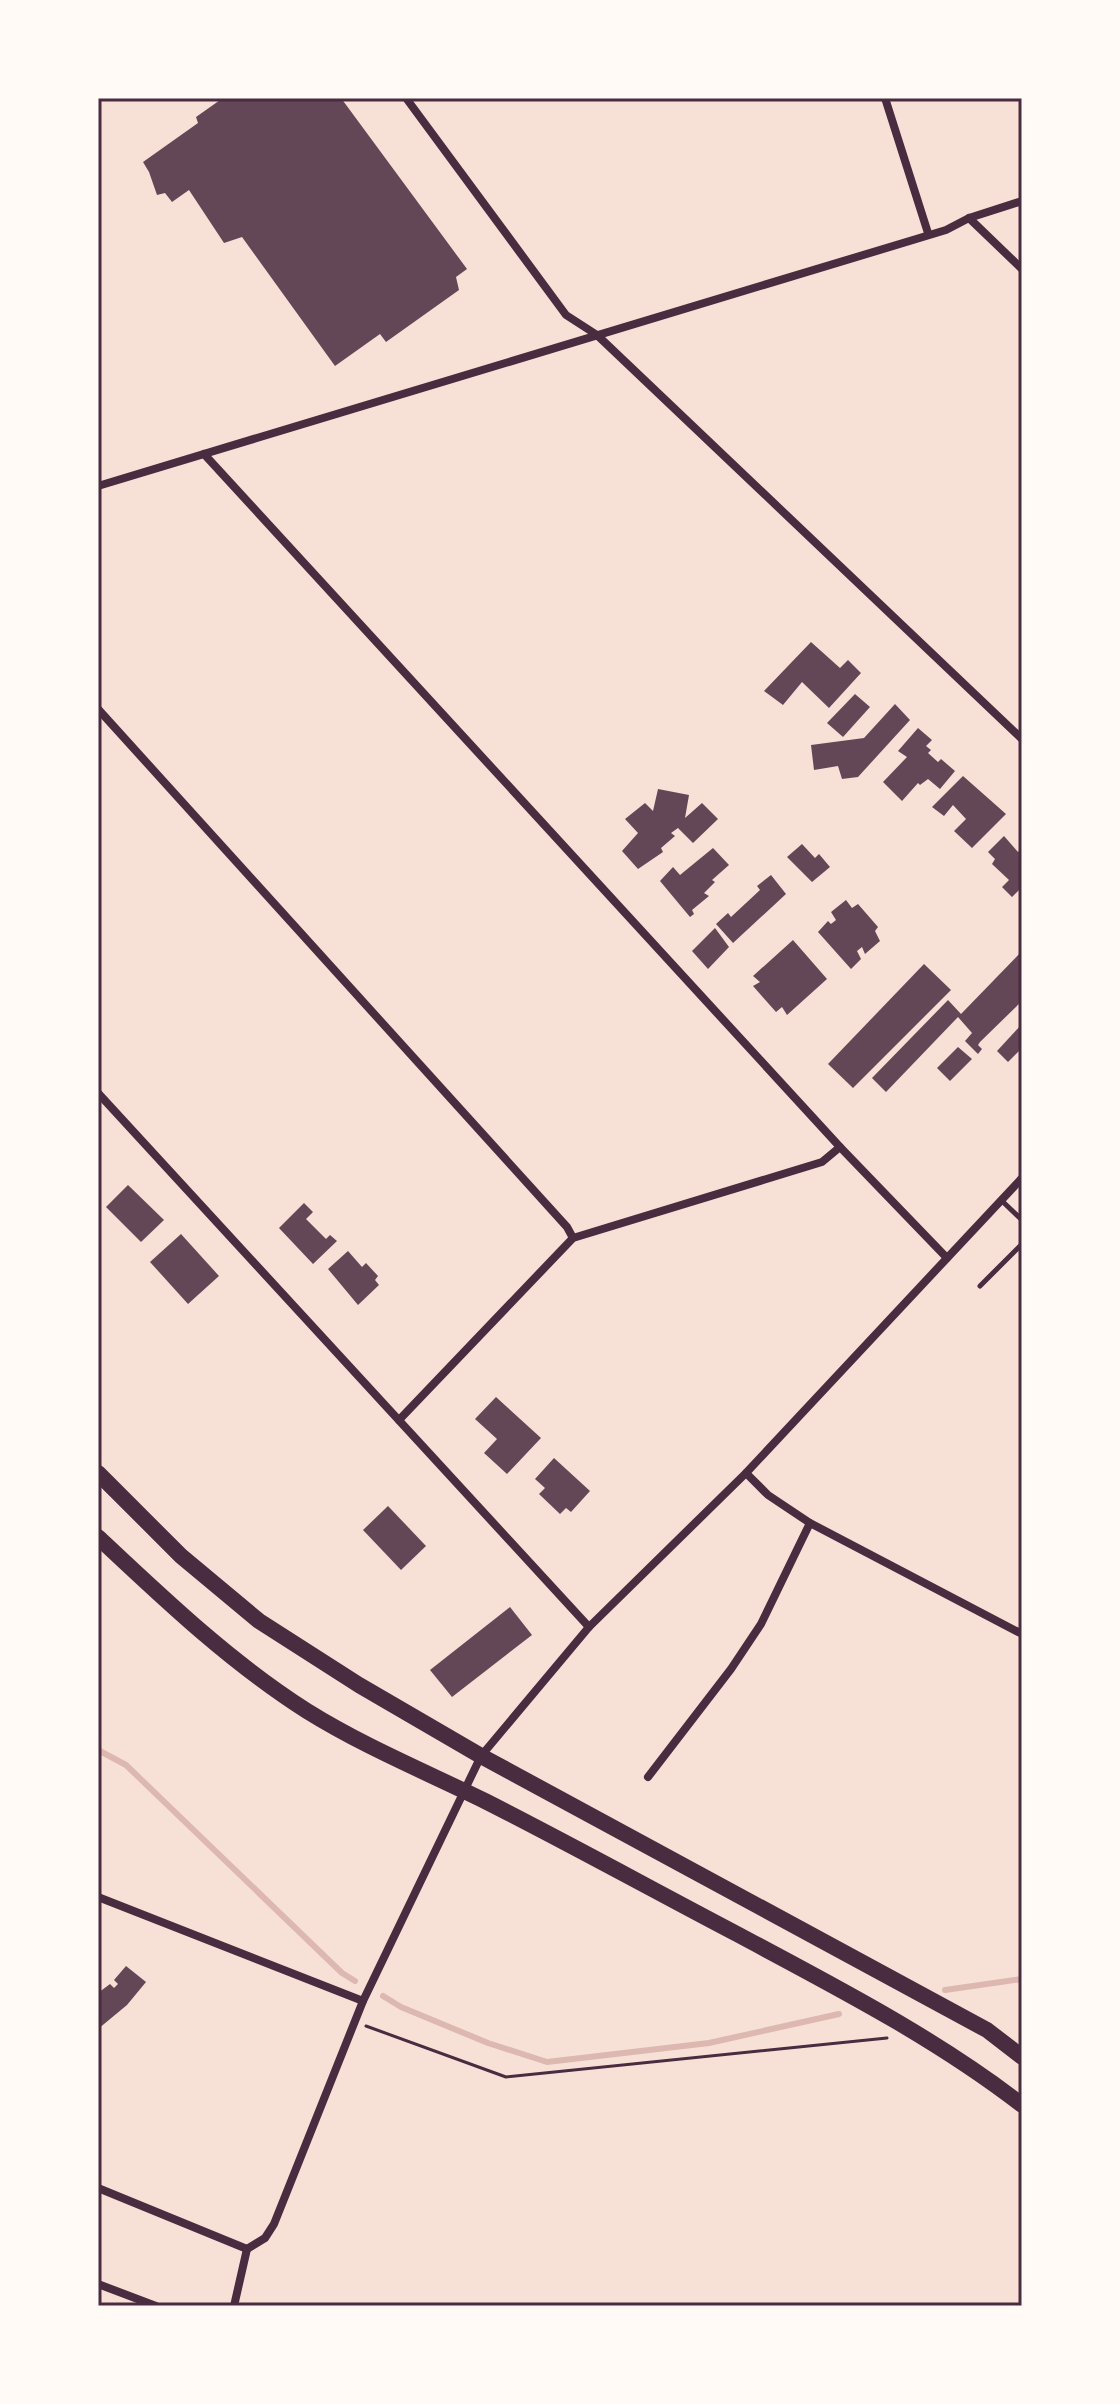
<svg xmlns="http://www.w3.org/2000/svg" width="1120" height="2404" font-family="Bitter,serif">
<rect width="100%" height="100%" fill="#f7e1d7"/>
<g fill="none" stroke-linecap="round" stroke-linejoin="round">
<g stroke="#dcb8b0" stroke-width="6">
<polyline points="98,1750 126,1765 342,1973 355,1981"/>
<polyline points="945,1990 1022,1979"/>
<polyline points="383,1996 401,2007 488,2043 547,2062 709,2043 839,2014"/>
</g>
</g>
<g fill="#644757">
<polygon points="223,98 341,98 467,269 456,277 459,290 386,342 380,334 335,366 242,237 224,243 189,190 172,202 165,193 157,195 149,172 143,162 198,123 196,117"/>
<polygon points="811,642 840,668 848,660 861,673 829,708 802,682 783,705 764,691"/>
<polygon points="855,694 870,707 843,737 827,723"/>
<polygon points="895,704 910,720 858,777 842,779 838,766 814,770 811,745 864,738"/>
<polygon points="918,728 932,740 926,746 931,750 928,753 938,762 941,759 955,771 940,789 928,779 920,785 918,783 902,801 883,782 907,757 898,751"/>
<polygon points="963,776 1006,814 972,848 954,831 966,819 953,805 944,816 932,807"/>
<polygon points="658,789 689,795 685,818 702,803 718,819 693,843 678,828 671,833 675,836 661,848 663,852 638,869 622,851 638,833 625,819 645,803 653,811"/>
<polygon points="1004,836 1018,852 1022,848 1022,887 1012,897 1002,887 1009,880 992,864 995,859 988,852"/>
<polygon points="802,844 815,858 819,854 830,867 812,882 787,857"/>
<polygon points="713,848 729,865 712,880 715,882 704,893 709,896 692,910 694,914 690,917 660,881 673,867 680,875"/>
<polygon points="771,875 786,894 733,943 716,924 728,913 731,917 760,890 757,886"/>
<polygon points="846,900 852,908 858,904 878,927 875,931 880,941 865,954 862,947 857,951 861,959 851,969 818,932 828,921 831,924 836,920 831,912"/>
<polygon points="715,928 729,947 708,969 692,951"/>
<polygon points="793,940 827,979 787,1015 782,1007 776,1012 753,986 760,982 753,976"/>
<polygon points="1022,951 1022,1001 980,1042 978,1045 982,1049 978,1054 965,1041 972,1033 958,1017 886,1092 872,1078 948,1000 961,1014"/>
<polygon points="924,964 951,990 853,1088 828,1064"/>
<polygon points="1022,1024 1022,1048 1008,1062 997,1051"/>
<polygon points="958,1047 972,1059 950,1081 937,1068"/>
<polygon points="128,1185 164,1220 141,1242 106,1207"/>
<polygon points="304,1203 313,1212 306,1219 326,1239 330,1235 337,1241 313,1264 279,1228"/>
<polygon points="181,1234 219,1276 188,1304 150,1262"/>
<polygon points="348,1251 362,1267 366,1263 378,1276 375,1280 379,1285 358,1305 328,1269"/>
<polygon points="496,1397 541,1438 507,1474 484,1453 497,1439 475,1419"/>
<polygon points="554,1458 590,1491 571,1512 566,1508 560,1514 539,1494 545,1488 535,1479"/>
<polygon points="388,1506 426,1546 401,1570 363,1530"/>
<polygon points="510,1607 532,1635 452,1697 430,1670"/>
<polygon points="126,1966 146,1982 127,2005 98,2029 98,1993 110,1984 114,1988 118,1984 114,1980"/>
</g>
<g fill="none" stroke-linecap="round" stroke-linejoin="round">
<polyline stroke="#4a2c40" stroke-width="3" points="366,2026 506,2077 887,2038"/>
<g stroke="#4a2c40" stroke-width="5">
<polyline points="1001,1200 1022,1220"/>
<polyline points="980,1286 1022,1244"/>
</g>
<g stroke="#4a2c40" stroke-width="8">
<polyline points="406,98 566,315 597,335 1022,739"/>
<polyline points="885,98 928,233"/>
<polyline points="969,218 1022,269"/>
<polyline points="204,454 840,1147 947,1258"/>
<polyline points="98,486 946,230 969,218 1022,201"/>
<polyline points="98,709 567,1227 573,1238"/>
<polyline points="98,1093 589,1627"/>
<polyline points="399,1420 573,1238 822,1162 840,1147"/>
<polyline points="746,1473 768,1495 810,1523 1022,1634"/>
<polyline points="648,1777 731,1669 761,1624 810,1523"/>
<polyline points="98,1897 363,2001"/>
<polyline points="98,2188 247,2249"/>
<polyline points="247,2249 265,2238 274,2224 363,2001 481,1756 589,1627 746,1473 1022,1178"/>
<polyline points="98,2284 156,2306"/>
<polyline points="234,2306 247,2249"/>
</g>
<g stroke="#4a2c40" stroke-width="16">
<polyline points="98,1473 181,1556 259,1621 359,1685 481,1756 987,2030 1022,2057"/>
<path d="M98,1537c66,62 132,125 209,174 56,35 119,61 178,90 85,43 168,89 252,133 97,52 197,103 285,171"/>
</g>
</g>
<rect width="1120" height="2404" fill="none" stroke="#fffaf5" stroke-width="200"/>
<rect x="100" y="100" width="920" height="2204" fill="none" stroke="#4a2c40" stroke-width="3"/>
</svg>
